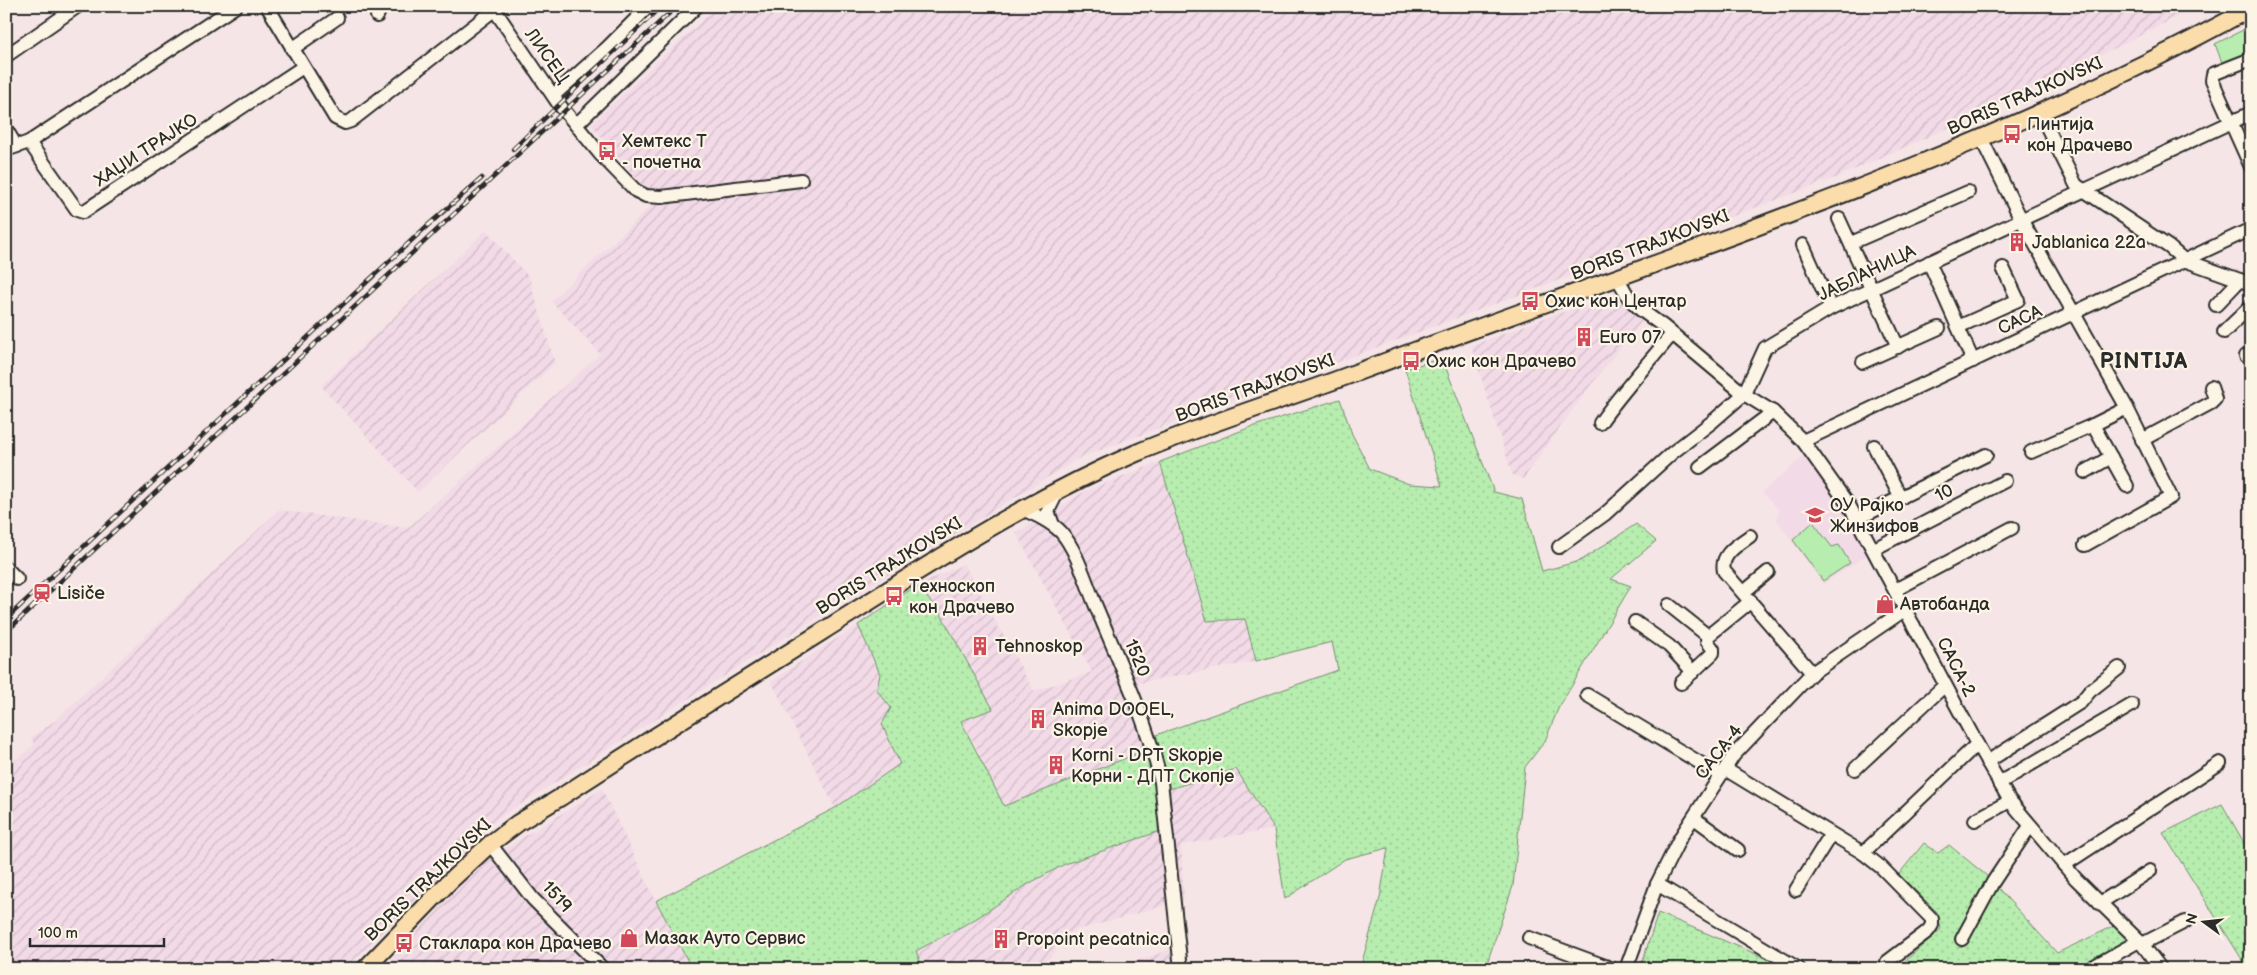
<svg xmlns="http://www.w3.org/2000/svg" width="2257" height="975" font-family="'Balsamiq Sans',sans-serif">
<defs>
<pattern id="industrial-furrows" width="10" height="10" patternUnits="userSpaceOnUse" patternTransform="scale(1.25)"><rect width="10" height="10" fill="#f2dae7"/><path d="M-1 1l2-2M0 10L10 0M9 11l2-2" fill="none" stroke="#d0bbc6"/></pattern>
<pattern id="grass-dots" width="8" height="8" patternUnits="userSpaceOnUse" patternTransform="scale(1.25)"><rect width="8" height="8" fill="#b7edaf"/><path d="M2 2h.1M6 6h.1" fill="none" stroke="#9ecb97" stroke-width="1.8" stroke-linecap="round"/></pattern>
</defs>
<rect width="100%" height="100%" fill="#f6e5e6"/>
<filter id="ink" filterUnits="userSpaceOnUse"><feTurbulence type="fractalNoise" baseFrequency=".02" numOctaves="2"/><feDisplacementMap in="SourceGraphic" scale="10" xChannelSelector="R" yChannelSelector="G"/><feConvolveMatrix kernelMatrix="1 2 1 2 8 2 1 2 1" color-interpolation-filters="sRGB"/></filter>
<g filter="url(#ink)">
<polygon fill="#f2dae7" points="1810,451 1875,550 1823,584 1776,519 1780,511 1762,492"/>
<g fill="url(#industrial-furrows)">
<polygon points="717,6 2199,6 2015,98 1838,177 1081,457 802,627 497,819 345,969 6,969 6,768 34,745 31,737 55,721 279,510 408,528 600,354 551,301 651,206 637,179 591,124"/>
<polygon points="486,230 529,277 555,363 418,492 321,386"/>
<polygon points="1619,295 1645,317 1587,390 1523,479 1512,474 1471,346 1550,316"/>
<polygon points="1160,462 1207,621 1245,619 1256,661 1134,684 1156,735 1149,749 1004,806 972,739 961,720 992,709 938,609 916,586 964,564 1034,691 1092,672 1016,533 1087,490"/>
<polygon points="858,625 880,674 877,690 891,708 882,724 900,764 835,808 771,681"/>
<polygon points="1236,769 1274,829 1181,845 1184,900 1053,937 1056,951 1038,969 923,969 916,951 977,918 1028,884 1065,864 1166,829 1157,792"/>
<polygon points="602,789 656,901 693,969 383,969 483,862"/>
<polygon points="1180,946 1185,969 1114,969"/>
</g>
<g fill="url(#grass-dots)" stroke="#718c6d">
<polygon points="1442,358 1494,492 1522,499 1542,571 1580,561 1636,524 1656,541 1611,579 1631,586 1558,709 1545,741 1525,767 1513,886 1485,969 1360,969 1380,898 1388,848 1345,859 1285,899 1274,829 1236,769 1159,792 1166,829 1065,864 1028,884 977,918 916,951 923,969 692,969 656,901 835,808 900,764 882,724 891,708 877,690 880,674 858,625 916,586 938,609 993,709 961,721 1004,806 1149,749 1156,735 1338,670 1332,642 1256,661 1245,619 1207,621 1160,462 1251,427 1340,399 1352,434 1370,469 1409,484 1442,486 1405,369"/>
<polygon points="2222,804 2251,855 2251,969 2248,969 2163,833"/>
<polygon points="1924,843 1938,853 1949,845 1987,876 2057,953 2114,926 2137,949 2094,969 1896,969 1941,929 1937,912 1899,874"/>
<polygon points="1658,913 1792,969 1640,969"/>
</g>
<g fill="#b7edaf" stroke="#718c6d">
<polygon points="2251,26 2251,55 2224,68 2215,44"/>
<polygon points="1813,522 1832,547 1839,545 1850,563 1823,581 1793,540"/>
</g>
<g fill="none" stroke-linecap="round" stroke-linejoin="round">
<g stroke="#2b2b2b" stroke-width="16">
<g id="minor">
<polyline points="267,6 335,118 345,123 351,121 494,10"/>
<polyline points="492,6 558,103 600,154 636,191 646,196 661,197 801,180"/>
<polyline points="377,16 381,6"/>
<polyline points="292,49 337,18"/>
<polyline points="6,56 78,6"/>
<polyline points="2251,59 2213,74 2212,80 2251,167"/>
<polyline points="554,95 608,47 649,6"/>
<polyline points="2039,111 2076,185 2169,247 2184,260 2251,284"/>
<polyline points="576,125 697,6"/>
<polyline points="6,129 16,146"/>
<polyline points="1981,138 2022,221 2127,408 2171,497 2085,545"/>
<polyline points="29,142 77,210 83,212 303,67"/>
<polyline points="6,150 29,142 236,6"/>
<polyline points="1839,219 1898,347"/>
<polyline points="1851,243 1968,192"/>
<polyline points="1803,245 1831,308"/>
<polyline points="1929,262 1973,361"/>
<polyline points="1618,279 1629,298 1641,310 1663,326 1744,394 1773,412 1803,441 1850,507 1977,744 2010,801 2076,879 2142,944 2161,969"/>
<polyline points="2216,305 2240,280"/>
<polyline points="1958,327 2018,300 2003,268"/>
<polyline points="2224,332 2251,306"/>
<polyline points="2246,356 2251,353"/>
<polyline points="1863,362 1939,328"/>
<path d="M1600,423c22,-32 48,-59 72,-89"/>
<polyline points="2093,425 2127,486"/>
<polyline points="2142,440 2211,403 2215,399 2211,387"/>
<polyline points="1803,441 2251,229"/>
<polyline points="1874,446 1901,498"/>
<polyline points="2031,452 2093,425 2127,408"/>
<polyline points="1700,467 1773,412"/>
<polyline points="2085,472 2111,457"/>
<path d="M1022,509c14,6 28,12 39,23 15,17 25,50 34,72 24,58 52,116 66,178l20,187"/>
<polyline points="1857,519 1986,455"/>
<polyline points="1053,525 1048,511 1059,489"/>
<path d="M1750,536c-12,9 -30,18 -26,35l88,102"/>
<polyline points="1559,547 1605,514 1672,453 1712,422 1744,394 1765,348 1831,308 2251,113"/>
<polyline points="1874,549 2005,481"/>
<polyline points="6,568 17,579"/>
<polyline points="1895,590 2012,528"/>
<polyline points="1744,592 1768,572"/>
<polyline points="1669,605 1708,636"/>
<polyline points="1635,622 1669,646 1693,672"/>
<polyline points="1681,683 1713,653 1713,649 1707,641 1708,636 1751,601"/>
<polyline points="1587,695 1720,775"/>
<polyline points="1987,762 2081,702 2090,691 2119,668"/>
<polyline points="1725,769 1863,853"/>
<polyline points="1855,769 1945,685"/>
<polyline points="1999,783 2132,705"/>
<polyline points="1694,818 1738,850"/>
<polyline points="1975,820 2010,801"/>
<polyline points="490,844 533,899 603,969"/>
<polyline points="2064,865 2220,763"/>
<polyline points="1657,884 1799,969"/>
<polyline points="1796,890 1831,834"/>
<polyline points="2100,903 2150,871"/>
<polyline points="1529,938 1613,969"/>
<polyline points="1962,939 1993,882 2030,826"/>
<polyline points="2142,944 2185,922"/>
<polyline points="1887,962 1928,931 1932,925 1932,919 1882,868 1863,853 1977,744"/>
<polyline points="1626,969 1657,884 1680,838 1734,755 1812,673 1906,609"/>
<polyline points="2089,969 2139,941"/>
</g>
</g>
<g stroke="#2b2b2b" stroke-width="20">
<path id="major" d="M365,969l84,-87 41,-38 28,-21 43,-26c87,-57 175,-111 262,-166 101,-64 201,-129 311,-177 75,-32 153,-55 229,-84 299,-112 608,-207 888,-362"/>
</g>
<use href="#minor" stroke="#fcf5e5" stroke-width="12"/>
<use href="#major" stroke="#faddab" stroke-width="16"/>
<g stroke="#2b2b2b" stroke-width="4.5">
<g id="rail">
<polyline points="645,22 661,6"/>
<polyline points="513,149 650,17"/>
<polyline points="6,619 427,226 482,178"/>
<polyline points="6,632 677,6"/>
</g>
</g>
<use href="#rail" stroke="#fcf5e5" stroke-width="2.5" stroke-dasharray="8" stroke-linecap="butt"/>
</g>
</g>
<defs>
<g id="bus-bare" transform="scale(1.5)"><path d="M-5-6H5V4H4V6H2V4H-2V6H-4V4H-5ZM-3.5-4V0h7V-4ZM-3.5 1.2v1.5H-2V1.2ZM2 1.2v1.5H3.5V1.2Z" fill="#d1495b" stroke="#fcf5e5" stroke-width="2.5" paint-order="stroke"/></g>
<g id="building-bare" transform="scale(1.5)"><path d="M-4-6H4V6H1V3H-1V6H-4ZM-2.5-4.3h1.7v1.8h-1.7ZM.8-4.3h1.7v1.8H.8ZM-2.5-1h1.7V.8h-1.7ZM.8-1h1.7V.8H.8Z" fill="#d1495b" stroke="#fcf5e5" stroke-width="2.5" paint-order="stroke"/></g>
<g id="school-bare" transform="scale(1.5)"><path d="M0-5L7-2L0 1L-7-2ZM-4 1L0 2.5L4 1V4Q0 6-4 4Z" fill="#d1495b" stroke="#fcf5e5" stroke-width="2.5" paint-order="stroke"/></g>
<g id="station-bare" transform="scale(1.5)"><path d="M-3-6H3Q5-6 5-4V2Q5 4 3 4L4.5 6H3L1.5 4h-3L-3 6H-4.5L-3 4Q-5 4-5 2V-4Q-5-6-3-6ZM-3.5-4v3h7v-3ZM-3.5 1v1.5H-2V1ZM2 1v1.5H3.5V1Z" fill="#d1495b" stroke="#fcf5e5" stroke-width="2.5" paint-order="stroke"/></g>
<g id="shop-bare" transform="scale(1.5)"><path d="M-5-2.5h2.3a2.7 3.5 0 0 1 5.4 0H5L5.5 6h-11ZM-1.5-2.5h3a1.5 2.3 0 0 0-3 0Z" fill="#d1495b" stroke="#fcf5e5" stroke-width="2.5" paint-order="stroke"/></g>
</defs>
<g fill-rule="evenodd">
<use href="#bus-bare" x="2012" y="134"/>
<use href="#bus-bare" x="607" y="151"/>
<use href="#building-bare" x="2017" y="242"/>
<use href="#bus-bare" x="1530" y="301"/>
<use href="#building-bare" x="1584" y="337"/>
<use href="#bus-bare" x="1411" y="361"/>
<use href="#school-bare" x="1815" y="515"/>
<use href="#station-bare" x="42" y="593"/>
<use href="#bus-bare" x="894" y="596"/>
<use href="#shop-bare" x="1885" y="604"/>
<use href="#building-bare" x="980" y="646"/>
<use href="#building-bare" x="1038" y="719"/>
<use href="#building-bare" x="1056" y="765"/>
<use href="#shop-bare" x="629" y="938"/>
<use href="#building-bare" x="1001" y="939"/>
<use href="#bus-bare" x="404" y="943"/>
</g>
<g text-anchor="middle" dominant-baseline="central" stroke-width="4.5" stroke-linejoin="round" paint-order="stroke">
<g font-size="18" fill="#2b2b2b" stroke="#fcf5e5">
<text transform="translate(547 56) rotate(55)">ЛИСЕЦ</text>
<text transform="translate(2025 96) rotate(-24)">BORIS TRAJKOVSKI</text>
<text transform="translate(146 150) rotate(-33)">ХАЏИ ТРАЈКО</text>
<text transform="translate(1650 245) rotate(-21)">BORIS TRAJKOVSKI</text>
<text transform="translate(1867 273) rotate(-26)">ЈАБЛАНИЦА</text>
<text transform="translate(2020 320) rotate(-25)">САСА</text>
<text transform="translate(1255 388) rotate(-20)">BORIS TRAJKOVSKI</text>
<text transform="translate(1944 493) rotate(-27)">10</text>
<text transform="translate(889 566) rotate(-32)">BORIS TRAJKOVSKI</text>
<text transform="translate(1137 658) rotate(67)">1520</text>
<text transform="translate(1956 667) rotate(63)">САСА-2</text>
<text transform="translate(1719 752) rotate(-52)">САСА-4</text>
<text transform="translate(428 880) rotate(-44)">BORIS TRAJKOVSKI</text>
<text transform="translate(557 897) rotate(48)">1519</text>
</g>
<g font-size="18" fill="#2b2b2b" stroke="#fcf5e5" text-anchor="start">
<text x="2027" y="124">Пинтија<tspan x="2027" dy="21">кон Драчево</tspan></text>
<text x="622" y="141">Хемтекс Т<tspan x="622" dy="21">- почетна</tspan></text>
<text x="2032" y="242">Jablanica 22a</text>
<text x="1545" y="301">Охис кон Центар</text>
<text x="1599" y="337">Euro 07</text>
<text x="1426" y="361">Охис кон Драчево</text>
<text x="1830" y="505">ОУ Рајко<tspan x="1830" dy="21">Жинзифов</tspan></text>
<text x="909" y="586">Техноскоп<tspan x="909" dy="21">кон Драчево</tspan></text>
<text x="57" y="593">Lisiče</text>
<text x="1900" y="604">Автобанда</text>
<text x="995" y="646">Tehnoskop</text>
<text x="1053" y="709">Anima DOOEL,<tspan x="1053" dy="21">Skopje</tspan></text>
<text x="1071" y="755">Korni - DPT Skopje<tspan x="1071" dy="21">Корни - ДПТ Скопје</tspan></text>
<text x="644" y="938">Мазак Ауто Сервис</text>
<text x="1016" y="939">Propoint pecatnica</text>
<text x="419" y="943">Стаклара кон Драчево</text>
</g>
<g font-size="22" font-weight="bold" letter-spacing="1" fill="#2b2b2b" stroke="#fcf5e5">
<text x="2144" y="361">PINTIJA</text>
</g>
</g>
<rect width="2257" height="975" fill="none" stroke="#fcf5e5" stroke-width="25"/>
<rect x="12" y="12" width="2232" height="950" fill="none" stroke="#2b2b2b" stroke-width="2" filter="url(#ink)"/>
<g transform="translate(2204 922) rotate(285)" stroke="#fcf5e5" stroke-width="4" paint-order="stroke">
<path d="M0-4L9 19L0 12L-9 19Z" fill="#2b2b2b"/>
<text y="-8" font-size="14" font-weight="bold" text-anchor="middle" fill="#2b2b2b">N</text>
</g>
<path d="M30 938v8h134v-8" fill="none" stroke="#2b2b2b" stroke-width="2.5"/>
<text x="38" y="938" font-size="15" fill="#2b2b2b" stroke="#fcf5e5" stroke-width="4" paint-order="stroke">100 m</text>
</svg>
